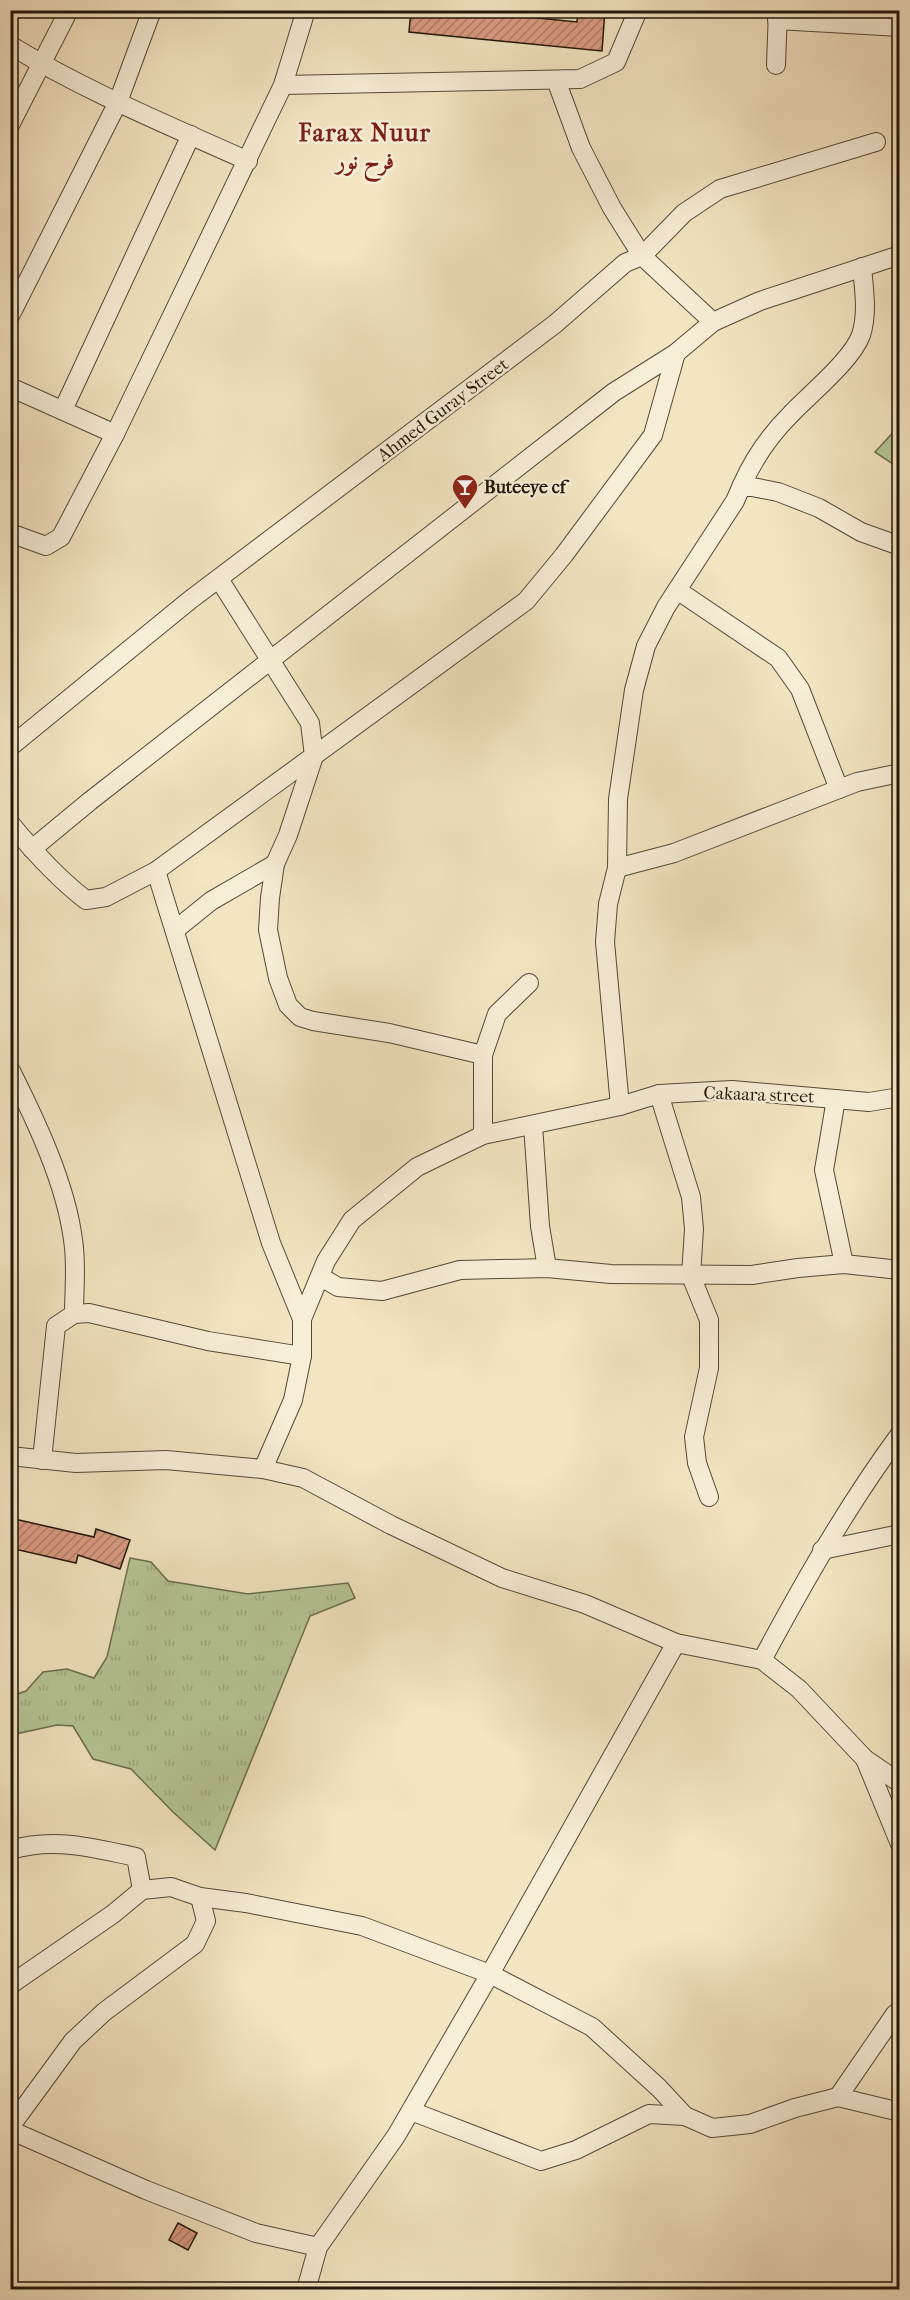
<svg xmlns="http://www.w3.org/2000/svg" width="910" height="2300" font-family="'IM FELL French Canon',Amiri,serif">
<defs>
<pattern id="grass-tufts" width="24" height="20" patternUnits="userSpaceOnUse" patternTransform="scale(1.5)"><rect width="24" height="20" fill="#b6c697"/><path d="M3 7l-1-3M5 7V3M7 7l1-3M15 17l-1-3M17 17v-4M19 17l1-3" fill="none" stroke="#9ca981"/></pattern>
<pattern id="building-hatch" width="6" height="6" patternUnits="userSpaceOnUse" patternTransform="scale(1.5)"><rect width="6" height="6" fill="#dc9c85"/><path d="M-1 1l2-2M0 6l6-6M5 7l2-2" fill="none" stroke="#b27e6b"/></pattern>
</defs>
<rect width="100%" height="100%" fill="#f3e5c2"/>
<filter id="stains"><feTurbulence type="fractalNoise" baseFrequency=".00333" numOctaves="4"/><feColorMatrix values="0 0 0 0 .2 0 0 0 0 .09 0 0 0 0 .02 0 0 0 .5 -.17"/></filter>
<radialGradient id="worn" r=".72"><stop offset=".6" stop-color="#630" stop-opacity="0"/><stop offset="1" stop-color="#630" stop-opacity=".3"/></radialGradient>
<polygon fill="url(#grass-tufts)" stroke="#6a6e50" stroke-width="1.5" points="130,1558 151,1562 168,1581 248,1594 348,1583 355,1598 310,1616 215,1850 173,1812 131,1769 93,1759 73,1726 57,1725 11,1735 11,1696 26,1691 43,1672 67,1669 94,1678 107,1657"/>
<polygon fill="#b6c697" stroke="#6a6e50" stroke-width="1.5" points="899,426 899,468 875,452"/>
<g fill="url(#building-hatch)" stroke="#1f1509" stroke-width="1.5">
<polygon points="411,10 458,10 577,22 578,10 605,10 602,51 409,32"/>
<polygon points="10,1518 94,1537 96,1529 130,1540 120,1569 78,1555 76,1563 10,1548"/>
<polygon points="178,2223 197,2233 188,2250 169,2240"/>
</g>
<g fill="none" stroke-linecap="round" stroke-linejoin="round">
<g stroke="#544937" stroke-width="20">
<g id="minor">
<polyline points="777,20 900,27"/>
<path d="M10,45c75,46 158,80 238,116"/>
<polyline points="776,65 778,10"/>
<polyline points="556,80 581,148 612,208 642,256 684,213 720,189 876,142"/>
<polyline points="283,85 580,79 616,62 638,10"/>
<polyline points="10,125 69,10"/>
<polyline points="10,316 118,102 152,10"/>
<polyline points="10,387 115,434"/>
<polyline points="63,410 191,135"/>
<path d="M742,485c11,-25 29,-51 49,-71 19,-20 61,-54 70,-79 7,-22 3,-45 1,-68"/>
<polyline points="10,533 46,546 61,537 115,434 283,85 306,10"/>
<polyline points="219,579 310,723 314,756 288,835 275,864 270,898 268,930 278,978 288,1005 300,1017 313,1021 389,1033 483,1055"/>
<polyline points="677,590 778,658 800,689 839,789"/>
<polyline points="10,747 190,600 555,324 625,263 642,256 713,322 760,301 900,255"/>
<path d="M10,823c23,28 47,55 76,77l20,-3 50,-26 370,-270 38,-46 89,-120 23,-82"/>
<polyline points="32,849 90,801 614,392 676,353 713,322"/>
<polyline points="617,868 674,853 857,782 900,773"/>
<polyline points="156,871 271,1243 302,1319 302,1356 293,1400 263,1469"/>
<polyline points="175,930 211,901 275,864"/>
<path d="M11,1071c25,50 55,113 62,169 4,23 1,50 1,74"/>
<polyline points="659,1094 691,1197 694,1229 691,1276 709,1320 709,1368 694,1437 697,1463 709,1497"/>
<polyline points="836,1099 824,1170 844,1264"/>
<polyline points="620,1106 605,942 608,904 617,868 618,799 634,690 646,646 666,607 735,501 742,485 778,492 819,508 861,532 900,546"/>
<polyline points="533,1125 540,1226 547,1268"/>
<polyline points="483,1135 483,1055 497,1014 529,983"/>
<polyline points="321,1277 338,1287 382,1291 460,1270 547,1268 611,1274 752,1275 798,1268 844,1264 900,1270"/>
<polyline points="302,1319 326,1261 352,1220 417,1167 483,1135 620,1106 659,1094 732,1090 869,1102 900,1097"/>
<polyline points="10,1456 76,1463 166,1460 263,1469 303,1478 391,1525 502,1578 585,1604 676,1643 762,1660 799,1689 865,1759 900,1783"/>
<polyline points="42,1460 56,1326 74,1314 89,1313 208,1341 302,1356"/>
<polyline points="822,1550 900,1534"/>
<path d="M762,1660c42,-78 85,-154 138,-226"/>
<polyline points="865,1759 900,1844"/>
<path d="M10,1850c46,-13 82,-2 126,7l6,33"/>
<polyline points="10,1985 113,1914 142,1890 171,1887 200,1897 246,1903 362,1926 490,1974 592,2027 659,2088 685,2116 712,2128 750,2124 795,2108 838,2097 900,2112"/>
<polyline points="838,2097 895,2014 900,2012"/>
<polyline points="411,2111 541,2161 576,2150 649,2114 685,2116"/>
<polyline points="10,2127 73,2041 104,2012 195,1944 206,1921 200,1897"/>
<polyline points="10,2130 146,2190 256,2233 318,2247"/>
<polyline points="306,2290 318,2247 396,2136 490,1974 676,1643"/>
</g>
</g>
<use href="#minor" stroke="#f7eed7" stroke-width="18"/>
</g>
<defs>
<g id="bar-pin" transform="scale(1.35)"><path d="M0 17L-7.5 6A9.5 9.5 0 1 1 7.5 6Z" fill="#8f2418" stroke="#f7eed7"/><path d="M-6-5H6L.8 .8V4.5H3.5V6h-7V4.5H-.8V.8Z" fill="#fff"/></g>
</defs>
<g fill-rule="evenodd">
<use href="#bar-pin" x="465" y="487"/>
</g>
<g text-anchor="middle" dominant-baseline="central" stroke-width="5" stroke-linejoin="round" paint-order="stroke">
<g font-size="18" fill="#1f1509" stroke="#f7eed7">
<text transform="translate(443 410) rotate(-37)">Ahmed Guray Street</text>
<text transform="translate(759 1095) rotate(2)">Cakaara street</text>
</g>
<g font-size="18" font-weight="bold" fill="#1f1509" stroke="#f7eed7" text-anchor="start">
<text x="484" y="487">Buteeye cf</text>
</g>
<g font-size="24" font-weight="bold" letter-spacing="1.5" fill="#7a1f14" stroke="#f7eed7">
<text x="365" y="133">Farax Nuur<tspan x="365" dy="28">فرح نور</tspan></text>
</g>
</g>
<rect width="910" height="2300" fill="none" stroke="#f3e5c2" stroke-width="36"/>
<rect x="12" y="12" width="886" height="2276" fill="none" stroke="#1f1509" stroke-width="3"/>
<rect x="18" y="18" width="874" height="2264" fill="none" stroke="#1f1509" stroke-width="1.5"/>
<rect width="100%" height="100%" filter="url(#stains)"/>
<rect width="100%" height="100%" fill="url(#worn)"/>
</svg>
